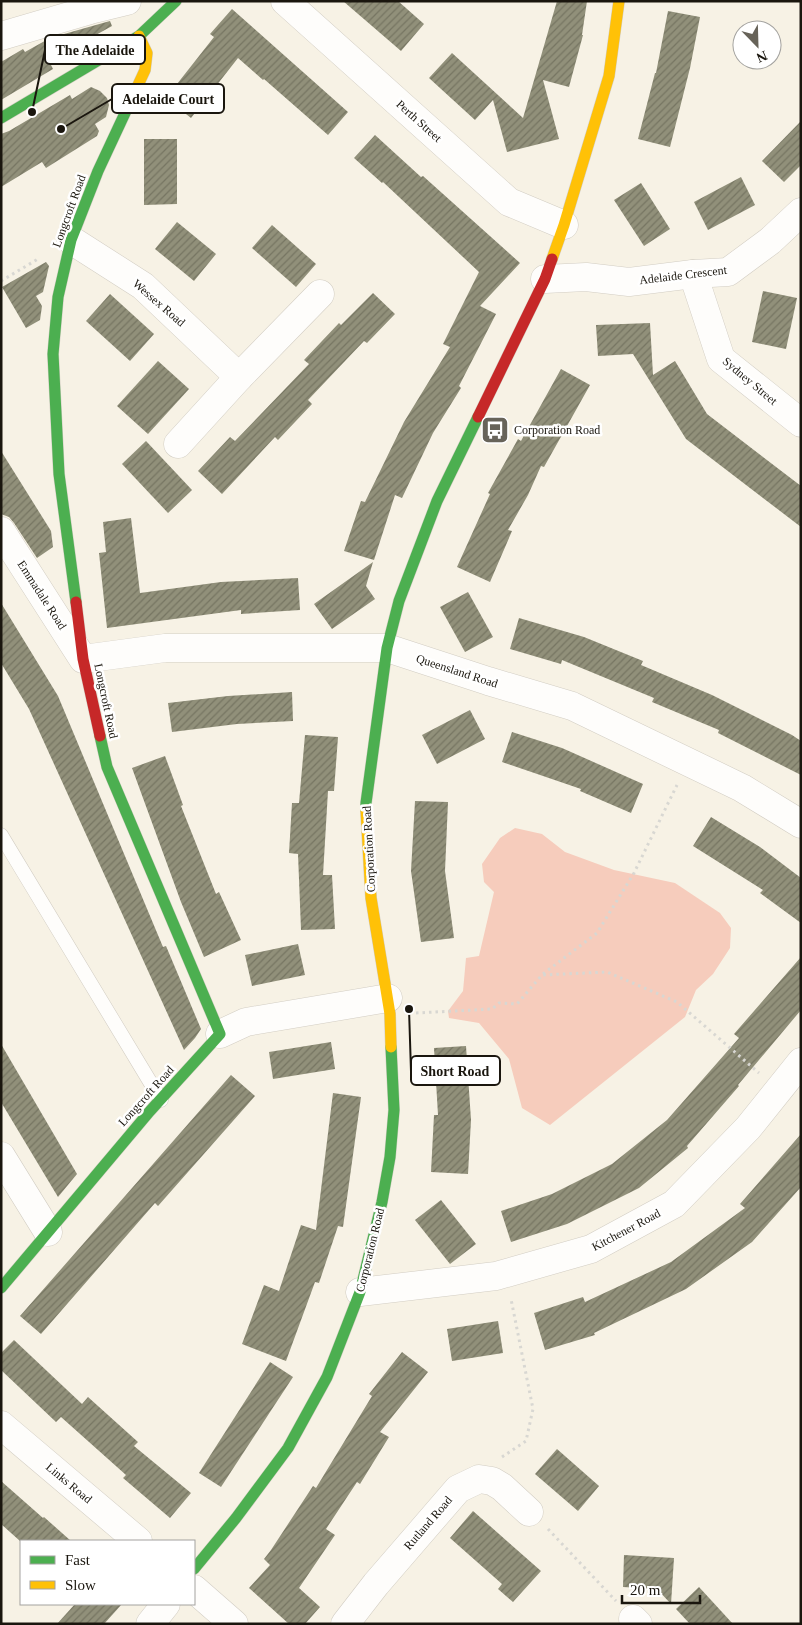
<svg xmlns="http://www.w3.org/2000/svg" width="802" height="1625" font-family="'Times New Roman',serif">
<defs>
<pattern id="building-hatch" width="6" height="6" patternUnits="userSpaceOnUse" patternTransform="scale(1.25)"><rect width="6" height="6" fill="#91907a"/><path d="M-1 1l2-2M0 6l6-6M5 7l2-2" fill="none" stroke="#767562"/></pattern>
</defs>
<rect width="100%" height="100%" fill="#f7f2e5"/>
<polygon fill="#f6ccbc" points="515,828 542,834 565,852 614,870 675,883 720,913 731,928 730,948 713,974 696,990 685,1017 550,1125 522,1108 509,1059 479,1023 449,1018 448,1011 463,991 466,958 479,956 494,892 484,882 482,864 500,838"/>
<g fill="url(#building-hatch)">
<polygon points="343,1 398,1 424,24 401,51"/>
<polygon points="557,1 587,1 582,35 583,35 569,87 543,80 559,139 507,152 493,100 475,120 429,78 452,53 523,118"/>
<polygon points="232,9 348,112 328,135 264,79 263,80 238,58 191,118 166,98 214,37 210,34"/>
<polygon points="668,11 700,17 690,68 670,147 638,139 655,73 656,73"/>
<polygon points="110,21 112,26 49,61 53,69 1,100 1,62 23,49 25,52 50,38"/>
<polygon points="91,87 100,91 107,98 109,105 106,117 95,124 99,131 97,136 46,168 42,162 1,187 1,134 9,131 70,95 72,99"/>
<polygon points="801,121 801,165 784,182 762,161"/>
<polygon points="375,135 421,177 423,176 520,263 480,306 496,314 459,386 461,388 433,433 402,498 395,495 374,560 344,551 361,501 365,502 404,422 450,347 443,344 479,272 383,182 382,183 354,158"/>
<polygon points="144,139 177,139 177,204 144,205"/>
<polygon points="741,177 755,205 708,230 694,202"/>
<polygon points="641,183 670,229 644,246 614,200"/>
<polygon points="177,222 216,254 194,281 155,249"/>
<polygon points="272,225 316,264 296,287 252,248"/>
<polygon points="46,262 49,266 43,292 36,296 42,306 40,320 26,328 2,287"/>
<polygon points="763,291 797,298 786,349 752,342"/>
<polygon points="373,293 395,314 367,343 364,341 308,400 312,404 278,440 275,437 222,494 198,471 230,437 235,441 309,364 304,360 339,323 341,325"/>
<polygon points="110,294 154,334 130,361 86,321"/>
<polygon points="650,323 653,375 675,361 707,414 801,486 801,527 686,439 633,354 598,356 596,325"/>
<polygon points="158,361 189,389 148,434 117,406"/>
<polygon points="561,369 590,385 544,467 541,466 528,495 508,530 512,531 490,582 457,567 490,494 488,493 518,439 521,441"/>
<polygon points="146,441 192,490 168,513 122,464"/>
<polygon points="1,451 51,531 53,547 37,558 14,523 9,517 1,514"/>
<polygon points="131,518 140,593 221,582 298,578 300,610 241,614 241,610 107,628 99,553 106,552 103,522"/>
<polygon points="373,562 366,586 375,599 332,629 314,604"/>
<polygon points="468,592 493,637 465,652 440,607"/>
<polygon points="1,603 58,696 163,947 166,946 201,1029 195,1038 184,1050 29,709 1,663"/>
<polygon points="519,618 584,637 643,661 641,665 712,695 792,735 801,741 801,775 718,733 719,730 652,702 654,698 562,660 561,664 510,649"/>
<polygon points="292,692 293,721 237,724 172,732 168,703 228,696"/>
<polygon points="470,710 485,739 437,764 422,735"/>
<polygon points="512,732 562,748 643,784 631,813 580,791 581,789 502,762"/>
<polygon points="305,735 338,737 334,791 328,791 323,875 332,875 335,929 301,930 298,854 289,853 292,803 299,803"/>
<polygon points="165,756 183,805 181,806 216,894 219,892 241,940 204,957 181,902 132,768"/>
<polygon points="415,801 448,802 445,871 454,938 421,942 411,871"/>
<polygon points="711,817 760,847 801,878 801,923 760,893 763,890 693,846"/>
<polygon points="298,944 305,975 252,986 245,955"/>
<polygon points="801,957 801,1010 738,1085 739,1086 687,1146 688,1148 639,1188 567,1224 511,1242 501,1211 552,1194 612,1164 667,1120 739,1038 734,1034"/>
<polygon points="331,1042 335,1069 273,1079 269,1052"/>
<polygon points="1,1044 77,1174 58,1197 1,1102"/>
<polygon points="466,1046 471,1120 468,1174 431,1172 434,1115 438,1115 434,1048"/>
<polygon points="231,1075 255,1096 158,1206 155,1203 41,1334 20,1316"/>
<polygon points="333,1093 361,1097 343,1227 338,1226 319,1283 315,1282 286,1361 242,1344 264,1285 279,1291 301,1225 316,1230"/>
<polygon points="801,1134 801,1187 752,1242 686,1289 594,1333 595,1335 545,1350 534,1313 583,1297 585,1302 671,1262 745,1208 740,1204"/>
<polygon points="441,1200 476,1244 450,1264 415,1220"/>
<polygon points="498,1321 503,1353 452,1361 447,1329"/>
<polygon points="14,1340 82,1404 88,1397 138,1442 134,1446 191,1493 170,1518 123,1478 126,1475 61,1417 56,1422 1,1370 1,1353"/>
<polygon points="402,1352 428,1372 380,1432 389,1437 360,1484 357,1482 326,1529 335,1535 299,1588 320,1607 305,1624 289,1624 249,1588 270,1565 264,1559 271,1550 313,1486 316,1488 372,1396 369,1394"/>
<polygon points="270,1362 293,1377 221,1487 199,1473"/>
<polygon points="557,1449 599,1486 578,1511 535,1474"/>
<polygon points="1,1481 43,1518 44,1517 71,1541 20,1541 1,1524"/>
<polygon points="473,1511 541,1571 513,1602 498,1589 502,1584 450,1538"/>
<polygon points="624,1555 674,1558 671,1604 657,1589 623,1587"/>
<polygon points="699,1587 733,1624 690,1624 676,1609"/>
<polygon points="75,1604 122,1604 104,1624 57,1624"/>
</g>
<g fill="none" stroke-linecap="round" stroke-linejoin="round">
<g stroke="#d2cdc3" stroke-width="15">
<polyline id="lane" points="1,835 161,1100"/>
</g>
<g stroke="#d2cdc3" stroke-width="29">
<g id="street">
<polyline points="285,1 509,202 564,225"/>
<polyline points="1,36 90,10 127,1"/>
<polyline points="71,240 143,286 239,377"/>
<polyline points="693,274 721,359 801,423"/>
<polyline points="545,279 586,277 629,282 693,274 728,272 770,241 801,212"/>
<polyline points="178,444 239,377 320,294"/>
<polyline points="1,531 83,659 165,648 387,648 488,681 572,706 742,788 801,824"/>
<polyline points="220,1034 246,1022 388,998"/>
<polyline points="1,1156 48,1232"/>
<polyline points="360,1292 496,1276 591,1249 674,1204 748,1128 801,1062"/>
<polyline points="1,1425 138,1541"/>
<polyline points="194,1589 234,1624"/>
<polyline points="633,1619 638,1624"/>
<polyline points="150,1624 166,1604"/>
<polyline points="345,1624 376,1584 458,1489 479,1479 492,1481 502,1487 529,1512"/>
</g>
</g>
<g stroke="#d2cdc3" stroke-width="12">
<g id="fast">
<polyline points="1,118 139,36 176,1"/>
<polyline points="76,602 59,474 53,354 58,297 71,240 98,171 133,96"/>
<polyline points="366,810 366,803 387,648 399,601 437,501 478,417"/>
<polyline points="1,1288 150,1111 220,1034 107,767 100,736"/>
<polyline points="194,1569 236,1518 288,1448 327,1377 360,1292 382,1202 390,1157 394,1110 391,1047"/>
</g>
</g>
<g stroke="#d2cdc3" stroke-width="12">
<g id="slow">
<polyline points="133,96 145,70 147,53 139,36"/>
<polyline points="552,259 564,225 609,76 619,1"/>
<polyline points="366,810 371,898 390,1014 391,1047"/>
</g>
</g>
<g stroke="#d2cdc3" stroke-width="12">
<g id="jam">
<polyline points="478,417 545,279 552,259"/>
<polyline points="76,602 83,659 100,736"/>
</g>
</g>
<g stroke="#d8d7d2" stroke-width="3" stroke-dasharray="2.5 4" stroke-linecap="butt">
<polyline points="1,281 38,259"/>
<polyline points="543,974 597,933 634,873 677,785"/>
<polyline points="416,1013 492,1009 499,1003 517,1004 542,975 607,972 677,1002 759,1073"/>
<polyline points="502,1457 526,1441 533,1409 511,1299"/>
<polyline points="548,1529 616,1601"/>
</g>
<use href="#lane" stroke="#fefdfb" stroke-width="14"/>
<use href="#street" stroke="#fefdfb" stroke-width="28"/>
<use href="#fast" stroke="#4caf50" stroke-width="11"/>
<use href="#slow" stroke="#ffc107" stroke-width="11"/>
<use href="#jam" stroke="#c62828" stroke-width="11"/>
</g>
<defs>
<g id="bus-square" transform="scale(1.4375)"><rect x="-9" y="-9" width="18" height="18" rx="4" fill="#676359" stroke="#fff"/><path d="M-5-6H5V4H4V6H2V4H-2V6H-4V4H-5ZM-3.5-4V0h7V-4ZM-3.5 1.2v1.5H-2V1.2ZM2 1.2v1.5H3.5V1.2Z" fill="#fff"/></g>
</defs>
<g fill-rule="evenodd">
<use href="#bus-square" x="495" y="430"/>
</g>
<g text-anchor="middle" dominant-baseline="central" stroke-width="5" stroke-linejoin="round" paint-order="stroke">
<g font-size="12" fill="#1a160e" stroke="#fff">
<text transform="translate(419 121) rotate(42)">Perth Street</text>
<text transform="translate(69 211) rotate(-70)">Longcroft Road</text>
<text transform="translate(683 275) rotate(-7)">Adelaide Crescent</text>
<text transform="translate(159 303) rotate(41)">Wessex Road</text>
<text transform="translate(750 381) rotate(40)">Sydney Street</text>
<text transform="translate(42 595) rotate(57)">Emmadale Road</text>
<text transform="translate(457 671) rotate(18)">Queensland Road</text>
<text transform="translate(106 701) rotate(78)">Longcroft Road</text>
<text transform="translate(369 849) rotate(-93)">Corporation Road</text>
<text transform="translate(146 1096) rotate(-48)">Longcroft Road</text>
<text transform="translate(626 1230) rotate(-28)">Kitchener Road</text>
<text transform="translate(370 1250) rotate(-76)">Corporation Road</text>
<text transform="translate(69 1483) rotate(40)">Links Road</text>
<text transform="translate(428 1523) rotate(-49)">Rutland Road</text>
</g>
<g font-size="12" fill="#1a160e" stroke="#fff" text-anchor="start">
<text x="514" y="430">Corporation Road</text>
</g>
</g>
<path fill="none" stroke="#1a160e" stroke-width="2" d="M32 112L45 50M61 129L112 99M409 1009L411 1071"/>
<g fill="#1a160e" stroke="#fff" stroke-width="2">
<circle cx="32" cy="112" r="5"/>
<circle cx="61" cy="129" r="5"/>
<circle cx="409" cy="1009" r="5"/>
</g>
<g fill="#fff" stroke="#1a160e" stroke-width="2">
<rect x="45" y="35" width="100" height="29" rx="5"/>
<rect x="112" y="84" width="112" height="29" rx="5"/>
<rect x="411" y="1056" width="89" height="29" rx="5"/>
</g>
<g font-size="14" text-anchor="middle" font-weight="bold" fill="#1a160e">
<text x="95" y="55">The Adelaide</text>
<text x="168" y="104">Adelaide Court</text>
<text x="455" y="1076">Short Road</text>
</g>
<rect width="802" height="1625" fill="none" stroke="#1a160e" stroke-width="5"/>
<rect x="20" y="1540" width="175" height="65" fill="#ffffff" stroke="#a3a29f"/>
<rect x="30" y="1556" width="25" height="8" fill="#4caf50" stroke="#a3a29f"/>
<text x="65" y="1565" font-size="15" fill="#1a160e">Fast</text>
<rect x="30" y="1581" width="25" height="8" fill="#ffc107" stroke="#a3a29f"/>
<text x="65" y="1590" font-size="15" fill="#1a160e">Slow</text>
<g transform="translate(757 45) rotate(157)"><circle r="24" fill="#ffffff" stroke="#a3a29f"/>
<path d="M0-4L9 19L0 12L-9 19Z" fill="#676359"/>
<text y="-8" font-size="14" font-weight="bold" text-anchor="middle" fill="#1a160e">N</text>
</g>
<path d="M622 1595v8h78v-8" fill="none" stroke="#1a160e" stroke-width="2.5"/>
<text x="630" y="1595" font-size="15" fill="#1a160e" stroke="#ffffff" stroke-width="4" paint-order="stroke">20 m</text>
</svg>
